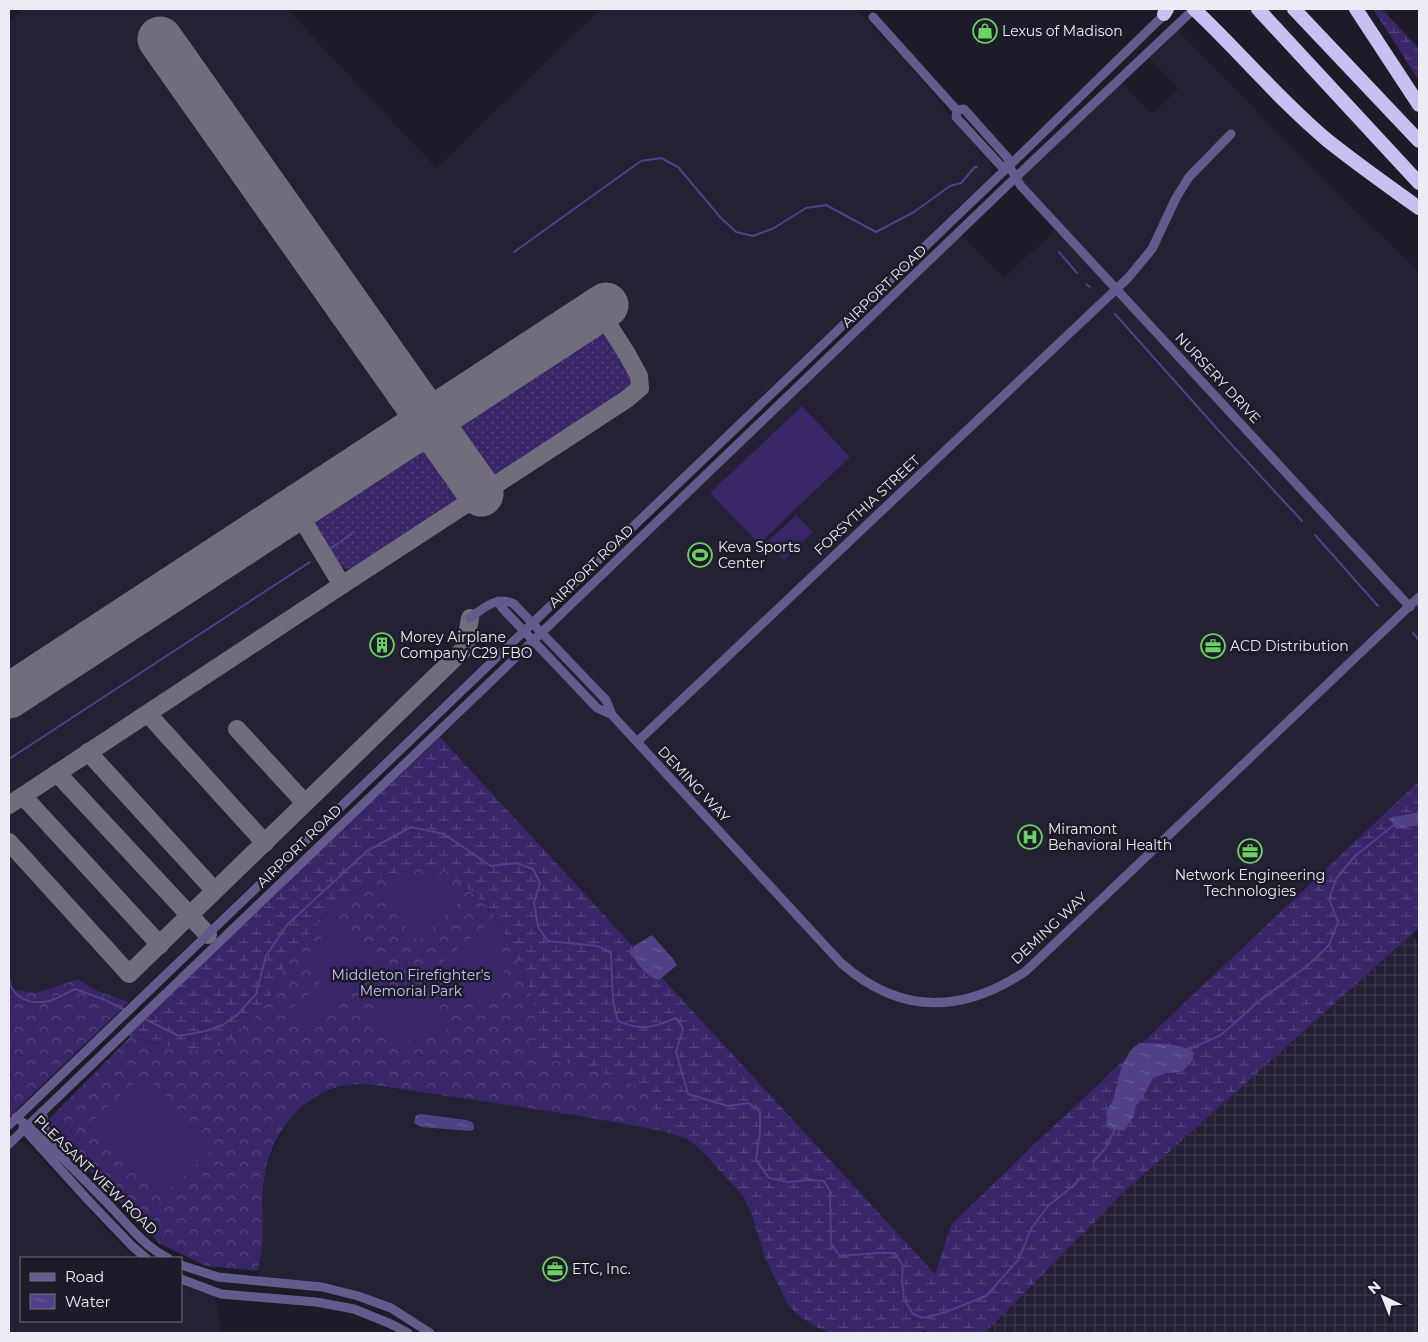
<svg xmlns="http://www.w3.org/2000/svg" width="1428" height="1342" font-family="Montserrat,sans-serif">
<defs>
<pattern id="industrial-grid" width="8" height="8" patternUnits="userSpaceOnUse" patternTransform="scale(1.25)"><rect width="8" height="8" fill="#242134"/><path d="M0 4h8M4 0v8" fill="none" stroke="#393748"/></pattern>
<pattern id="grass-dots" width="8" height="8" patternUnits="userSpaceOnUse" patternTransform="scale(1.25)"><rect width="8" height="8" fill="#382668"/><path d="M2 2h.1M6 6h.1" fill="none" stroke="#55467e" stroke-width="1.8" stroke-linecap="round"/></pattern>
<pattern id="forest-crowns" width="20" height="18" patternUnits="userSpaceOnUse" patternTransform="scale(1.25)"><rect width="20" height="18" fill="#382668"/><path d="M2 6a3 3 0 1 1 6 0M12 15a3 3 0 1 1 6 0" fill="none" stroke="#55467e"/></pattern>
<pattern id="wetland-marsh" width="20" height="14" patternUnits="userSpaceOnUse" patternTransform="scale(1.25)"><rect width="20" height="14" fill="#382668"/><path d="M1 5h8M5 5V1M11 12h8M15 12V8" fill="none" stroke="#55467e"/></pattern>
<pattern id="water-ripples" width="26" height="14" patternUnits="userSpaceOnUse" patternTransform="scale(1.25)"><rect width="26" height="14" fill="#524186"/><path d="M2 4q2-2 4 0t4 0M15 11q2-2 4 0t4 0" fill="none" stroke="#6b5d98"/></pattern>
</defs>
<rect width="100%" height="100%" fill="#1d1b28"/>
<g fill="#242134">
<polygon points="24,9 287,9 436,168 601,9 856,9 911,67 993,167 990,176 913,251 129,1002 95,990 78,979 36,993 9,989 9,22"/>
<polygon points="1176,28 1334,191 1419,271 1419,781 1072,1109 1032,1146 951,1225 935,1275 440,737 510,670 521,652 959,232 1004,278 1059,227 1015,178 1119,80 1152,114 1179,89 1147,55"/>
<polygon points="347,1085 368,1085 574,1115 663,1131 687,1139 701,1150 743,1196 751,1212 765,1258 797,1314 812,1325 830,1333 438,1333 399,1309 377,1300 258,1277 262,1246 264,1179 271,1153 288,1122 306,1102 322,1093"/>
<polygon points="21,1142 29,1146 122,1246 135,1258 21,1258 21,1321 181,1321 181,1286 215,1296 221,1333 9,1333 9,1149 16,1143"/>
</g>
<polygon fill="url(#industrial-grid)" points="1412,935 1419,943 1419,1333 985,1333 1121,1195"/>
<g fill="url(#grass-dots)">
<polygon points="593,332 601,332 608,337 631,372 633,384 625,394 495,478 455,422"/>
<path d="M425,442l38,57 -101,67c-9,4 -14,4 -23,0l-26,-42 5,-13z"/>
</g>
<g fill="url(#forest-crowns)">
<path d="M421,867l28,6 22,18 23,24 20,34 14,34 7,27 -2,43 83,24 27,12 8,9 12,33 -89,-16 -181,-27c-15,-2 -31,-5 -46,-3 -45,7 -78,51 -83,95 -3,21 0,43 -2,65 0,9 -3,18 -4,26l-52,-5 -46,-22 -78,-81 -35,-42 83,-84 29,7 107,-39 23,-48 41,-47 27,-20 33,-16z"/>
<polygon points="78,979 95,990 129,1002 9,1117 9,989 36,993"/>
</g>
<g fill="url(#wetland-marsh)">
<polygon points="1373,9 1382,9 1419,49 1419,81"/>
<polygon points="440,737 935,1274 951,1225 1032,1146 1072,1109 1419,781 1419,928 1121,1195 985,1333 925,1333 925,1330 918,1333 830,1333 812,1325 797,1314 788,1305 765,1258 751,1212 743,1196 701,1150 687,1139 663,1131 651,1098 643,1089 616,1077 533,1053 535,1010 528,983 514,949 494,915 471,891 449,873 421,867 390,874 357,890 330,910 289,957 266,1005 249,1024 222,1045 194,1051 130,1037 128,1035"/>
</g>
<g fill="#382668">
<polygon points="802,406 850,457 759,544 710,493"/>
<polygon points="796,515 813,532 784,560 767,542"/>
<polygon points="422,875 445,881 465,897 418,941 376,892 401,877"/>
<path d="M336,917l44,43 -45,46c-7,-9 -16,-19 -19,-31 -5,-21 7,-43 20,-58z"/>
<path d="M488,923c22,29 22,62 -5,88l-42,-48z"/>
<path d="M411,980l43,45c-23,14 -49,23 -75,9 -6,-3 -11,-9 -16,-13z"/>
<polygon points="310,993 330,1015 312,1032 291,1010"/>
<polygon points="144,1074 214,1148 161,1197 92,1122"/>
</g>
<g fill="url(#water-ripples)">
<polygon points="1419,812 1419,825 1396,829 1390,818"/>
<path d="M652,935l21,24 4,6 -18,15c-13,-3 -22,-17 -29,-27l4,-7z"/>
<path d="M1139,1043c22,1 36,-1 55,9l-2,9 -10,11 -16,1 -13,5 -10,19 -8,10 -1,9 -10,15 -16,-3 -2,-16 7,-12 9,-34 8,-15z"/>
<polygon points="421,1114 466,1120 472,1122 474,1125 474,1129 471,1131 421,1127 414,1123 416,1115"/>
</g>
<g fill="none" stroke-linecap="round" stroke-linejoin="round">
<g stroke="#524186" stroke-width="2">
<polyline points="514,252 641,161 661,158 678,167 720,217 736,232 753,236 774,228 806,208 826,205 876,232 914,212 950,186 961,183 975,167 977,167"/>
<polyline points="1059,252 1077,273"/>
<polyline points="1086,284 1090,287"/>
<polyline points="1115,314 1220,432 1302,521"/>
<polyline points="1315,535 1378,606"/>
<polyline points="330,549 354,532"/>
<polyline points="1413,633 1419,640"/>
<polyline points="9,759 310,562"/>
<polyline points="9,945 9,957"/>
<path d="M9,980c4,19 22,25 40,21 6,-1 19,-9 26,-12l30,11 20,10"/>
<path d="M143,1018l36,18 27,-5 17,-6 14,-10 19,-21 10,-38 21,-31 80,-74 44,-24 33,7 47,32 25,-3 17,6 7,14 -6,20 4,24 10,14 49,5 14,7 2,48 5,20c27,11 33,6 59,-3l6,11 -7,23 12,42 40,12 21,-3 11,9v20l-4,28 13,18 19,4 22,-2 14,1 6,10 1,53 9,12 38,-3h17l8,13 -1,15 2,18 9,15 10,4 23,-6 40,-16 33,-37 12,-30 17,-23 25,-20 6,-7"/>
<polyline points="1187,1050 1221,1035 1259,1001 1306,967 1329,945 1338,922 1329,899 1336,879 1355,856 1394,825"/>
<polyline points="1093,1162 1105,1149 1115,1129"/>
</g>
<g stroke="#706e7a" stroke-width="18">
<polyline points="296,509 342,585"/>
<polyline points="148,714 265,843"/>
<polyline points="237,729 304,802"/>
<polyline points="88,752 214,890"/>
<polyline points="57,773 208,935"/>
<polyline points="23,796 160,945"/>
<polyline points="9,805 342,585 627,399 640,388 639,376 627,354 599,310"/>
<polyline points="9,842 129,974 465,648 470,618"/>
</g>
<g stroke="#706e7a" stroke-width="45">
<polyline points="160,39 481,494"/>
<polyline points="9,696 606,305"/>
</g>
<g stroke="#645b8c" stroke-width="9">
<polyline points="873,17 953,106 957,110 956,117 1001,166 1009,166"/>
<polyline points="957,110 964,109 1006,156 1008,158 1009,166 1021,186 1410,607"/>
<polyline points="498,601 502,608 597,708 612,715"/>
<path d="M470,618c13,-10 28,-23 44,-14l92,96 6,15 229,248c59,52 121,51 185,8l393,-374"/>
<polyline points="637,742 1128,278 1152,249 1176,198 1189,177 1231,134"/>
<polyline points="42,1112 47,1137 52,1145"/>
<path d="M16,1117c35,27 64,59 95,90 17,18 34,40 57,51"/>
<polyline points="9,1125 1009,166 1168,11"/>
<polyline points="23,1128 89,1201 132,1246 146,1258"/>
<polyline points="9,1144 1015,178 1194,9"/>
<polyline points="181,1265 218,1277 322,1287 358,1296 391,1308 430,1333"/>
<polyline points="181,1279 221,1294 316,1302 354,1309 391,1324 408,1333"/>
</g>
<g stroke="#c8c0f1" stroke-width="14">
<path d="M1194,9c45,42 85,91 133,131 30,24 61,46 92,68"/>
<polyline points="1258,9 1419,183"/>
<polyline points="1294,9 1419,141"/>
<polyline points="1356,9 1419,105"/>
<polyline points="1164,14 1167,9"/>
</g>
</g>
<defs>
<g id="shop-ring" transform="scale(1.25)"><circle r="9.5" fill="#1d1b28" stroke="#6bd363" stroke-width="1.5"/><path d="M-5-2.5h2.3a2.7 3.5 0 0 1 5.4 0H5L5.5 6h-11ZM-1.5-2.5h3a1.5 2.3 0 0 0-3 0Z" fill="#6bd363"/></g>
<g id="stadium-ring" transform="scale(1.25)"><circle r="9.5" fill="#1d1b28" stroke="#6bd363" stroke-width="1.5"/><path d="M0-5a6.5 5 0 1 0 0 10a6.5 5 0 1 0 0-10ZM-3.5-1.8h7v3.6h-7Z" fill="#6bd363"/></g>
<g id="building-ring" transform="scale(1.25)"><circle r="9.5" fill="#1d1b28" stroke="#6bd363" stroke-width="1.5"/><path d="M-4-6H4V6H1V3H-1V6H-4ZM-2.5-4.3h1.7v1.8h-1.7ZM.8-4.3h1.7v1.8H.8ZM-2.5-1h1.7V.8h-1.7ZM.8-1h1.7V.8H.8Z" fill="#6bd363"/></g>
<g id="office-ring" transform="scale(1.25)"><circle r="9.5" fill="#1d1b28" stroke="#6bd363" stroke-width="1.5"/><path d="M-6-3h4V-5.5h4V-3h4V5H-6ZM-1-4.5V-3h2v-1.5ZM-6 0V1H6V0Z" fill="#6bd363"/></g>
<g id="hospital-ring" transform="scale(1.25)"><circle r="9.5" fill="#1d1b28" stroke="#6bd363" stroke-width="1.5"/><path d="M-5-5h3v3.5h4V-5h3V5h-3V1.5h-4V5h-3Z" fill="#6bd363"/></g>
</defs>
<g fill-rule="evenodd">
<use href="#shop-ring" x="985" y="31"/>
<use href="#stadium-ring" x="700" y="555"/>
<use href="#building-ring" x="382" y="645"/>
<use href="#office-ring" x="1213" y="646"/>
<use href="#hospital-ring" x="1030" y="837"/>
<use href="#office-ring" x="1250" y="851"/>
<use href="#office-ring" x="555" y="1269"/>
</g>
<g text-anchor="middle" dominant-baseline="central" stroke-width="5" stroke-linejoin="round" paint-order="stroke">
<g font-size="14" fill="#edecf5" stroke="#1d1b28" text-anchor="start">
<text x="1002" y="31">Lexus of Madison</text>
<text x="718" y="547">Keva Sports<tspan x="718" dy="16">Center</tspan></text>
<text x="400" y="637">Morey Airplane<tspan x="400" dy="16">Company C29 FBO</tspan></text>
<text x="1230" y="646">ACD Distribution</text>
<text x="1048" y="829">Miramont<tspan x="1048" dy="16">Behavioral Health</tspan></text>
<text x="1250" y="875" text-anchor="middle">Network Engineering<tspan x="1250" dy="16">Technologies</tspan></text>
<text x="572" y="1269">ETC, Inc.</text>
</g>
<g font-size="14" fill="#edecf5" stroke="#1d1b28">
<text transform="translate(884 286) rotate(-44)">AIRPORT ROAD</text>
<text transform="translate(1218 378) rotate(47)">NURSERY DRIVE</text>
<text transform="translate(867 505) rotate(-43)">FORSYTHIA STREET</text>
<text transform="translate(591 566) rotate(-44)">AIRPORT ROAD</text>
<text transform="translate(694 784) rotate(47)">DEMING WAY</text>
<text transform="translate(299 846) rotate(-44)">AIRPORT ROAD</text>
<text transform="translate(1049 928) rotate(-43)">DEMING WAY</text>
<text transform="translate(96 1175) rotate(44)">PLEASANT VIEW ROAD</text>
</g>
<g font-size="14" fill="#c7bdf9" stroke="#1d1b28">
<text x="411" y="975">Middleton Firefighter's<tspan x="411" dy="16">Memorial Park</tspan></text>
</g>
</g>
<rect width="1428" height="1342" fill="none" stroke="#edecf5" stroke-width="20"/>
<rect x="20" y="1257" width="162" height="65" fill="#1d1b28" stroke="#706f7a"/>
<rect x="30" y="1273" width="25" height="8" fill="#645b8c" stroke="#706f7a"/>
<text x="65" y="1282" font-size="15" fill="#edecf5">Road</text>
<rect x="30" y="1294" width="25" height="15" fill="url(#water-ripples)" stroke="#706f7a"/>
<text x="65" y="1307" font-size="15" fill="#edecf5">Water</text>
<g transform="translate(1383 1297) rotate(317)" stroke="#1d1b28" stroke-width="4" paint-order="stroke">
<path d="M0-4L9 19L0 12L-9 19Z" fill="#edecf5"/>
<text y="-8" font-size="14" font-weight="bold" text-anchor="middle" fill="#edecf5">N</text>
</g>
</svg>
